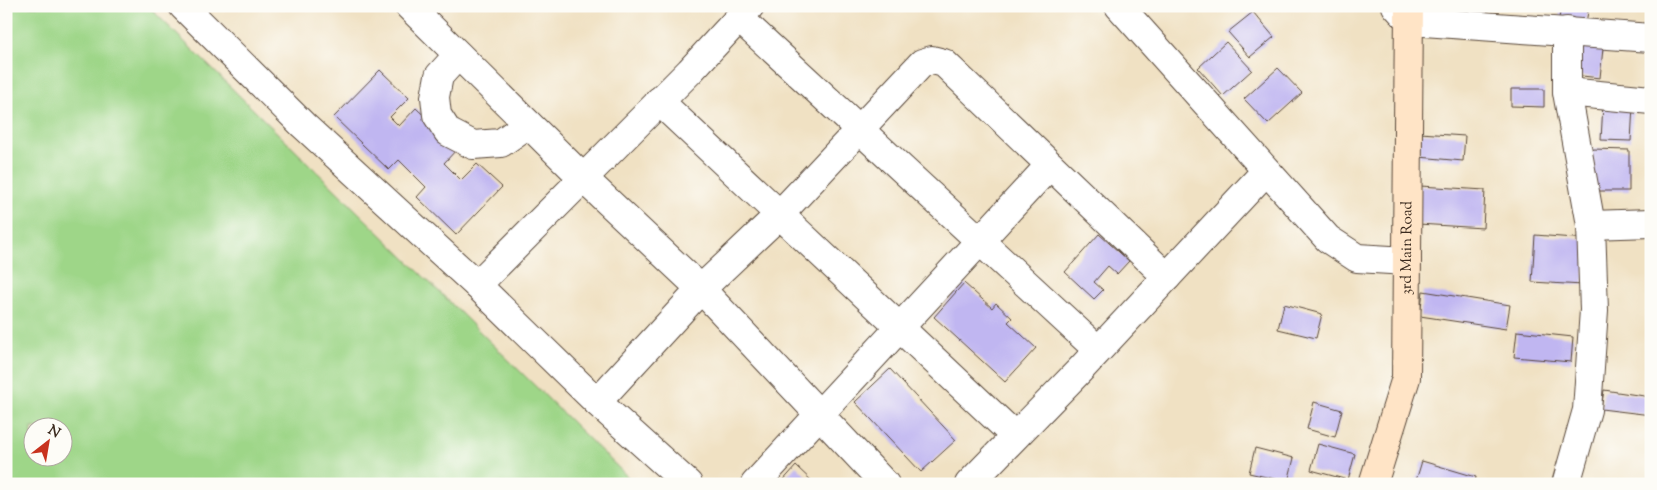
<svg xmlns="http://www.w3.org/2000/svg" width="1657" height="490" font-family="'Sorts Mill Goudy',serif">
<rect width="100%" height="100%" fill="#fdfcf7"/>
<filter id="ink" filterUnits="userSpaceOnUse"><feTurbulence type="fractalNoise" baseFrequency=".02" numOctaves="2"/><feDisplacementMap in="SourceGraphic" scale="10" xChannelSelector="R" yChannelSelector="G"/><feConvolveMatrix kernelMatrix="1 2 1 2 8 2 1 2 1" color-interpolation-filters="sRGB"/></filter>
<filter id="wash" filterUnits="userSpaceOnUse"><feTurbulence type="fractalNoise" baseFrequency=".0096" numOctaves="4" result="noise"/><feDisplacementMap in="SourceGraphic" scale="20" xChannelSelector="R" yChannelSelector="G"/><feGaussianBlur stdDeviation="1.12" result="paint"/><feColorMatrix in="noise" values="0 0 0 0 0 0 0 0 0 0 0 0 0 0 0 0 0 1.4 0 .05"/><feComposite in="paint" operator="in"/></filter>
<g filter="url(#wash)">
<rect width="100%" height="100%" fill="#f0e1c3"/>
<path fill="#9ed688" stroke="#6c8053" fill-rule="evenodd" d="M6,6h142l487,478h-629zM32,428h30v30h-30z"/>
<g id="blocks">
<g fill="#c0b6f1">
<polygon points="1561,6 1589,6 1586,23 1559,19"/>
<polygon points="1253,12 1274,37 1250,57 1228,32"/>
<polygon points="1226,42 1252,70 1223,96 1198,68"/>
<polygon points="1575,45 1603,48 1600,78 1573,75"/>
<polygon points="1278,68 1302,93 1268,124 1244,99"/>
<polygon points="380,70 409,98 390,117 399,126 416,108 458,148 444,163 461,180 477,164 502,187 456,235 417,197 426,187 399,160 389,170 334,117"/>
<polygon points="1511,89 1544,89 1544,107 1511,106"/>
<polygon points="1603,104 1633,106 1631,141 1601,140"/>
<polygon points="1420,133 1465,136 1463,161 1419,157"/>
<polygon points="1592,149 1629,150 1629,191 1592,191"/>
<polygon points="1420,186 1485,190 1483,228 1418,224"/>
<polygon points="1099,234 1129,261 1117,274 1108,266 1094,282 1103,290 1094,299 1065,272"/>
<polygon points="1535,235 1587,239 1583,285 1532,282"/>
<polygon points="964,283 992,308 996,303 1012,318 1008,322 1036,348 1005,382 934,317"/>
<polygon points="1423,291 1510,305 1506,329 1420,316"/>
<polygon points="1284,304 1322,314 1316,338 1278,329"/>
<polygon points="1517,331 1573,337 1571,362 1514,357"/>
<polygon points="890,369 956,440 921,472 855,402"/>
<polygon points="1604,390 1651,397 1651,415 1601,409"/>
<polygon points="1314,402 1342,410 1335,437 1307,429"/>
<polygon points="1318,444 1355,454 1348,480 1311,470"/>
<polygon points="1255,448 1294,458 1288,482 1249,473"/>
<polygon points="1422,461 1476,477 1475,484 1415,484"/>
<polygon points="796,466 815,484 780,484"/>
</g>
</g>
</g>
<g filter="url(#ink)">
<use href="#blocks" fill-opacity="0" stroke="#564537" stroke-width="1"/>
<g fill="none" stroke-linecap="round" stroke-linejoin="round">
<g stroke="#564537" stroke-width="30">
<g id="street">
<polyline points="183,6 303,125 477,285 597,402 688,484"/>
<polyline points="409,6 583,178 701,289 885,484"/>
<polyline points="1119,6 1328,239 1357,258 1407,261"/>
<polyline points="1396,6 1410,21 1651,38"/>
<polyline points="739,18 1098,350"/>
<polyline points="458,55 439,76 435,97 437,115 448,132 473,145 501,143 528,124"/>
<polyline points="1567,92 1651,100"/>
<polyline points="659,101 1015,436"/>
<polyline points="1591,225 1651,223"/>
<polyline points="477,285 690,71 750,6"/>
<polyline points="597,402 701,289 780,214 922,63 932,60 944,63 1167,277"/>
<polyline points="755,484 1050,165"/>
<polyline points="969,484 1080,370 1266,171"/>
<polyline points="1566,484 1587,410 1594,310 1591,225 1567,92 1567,31"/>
</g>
</g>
<g stroke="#564537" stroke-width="30">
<g id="secondary">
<path id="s1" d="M1373,484l33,-106 3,-372"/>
</g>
</g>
<use href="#street" stroke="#fff" stroke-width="28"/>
<use href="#secondary" stroke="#ffe4c6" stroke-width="28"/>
</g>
</g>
<g text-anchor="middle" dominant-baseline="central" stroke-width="4.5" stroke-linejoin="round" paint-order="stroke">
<g font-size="15" fill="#3b2a1e" stroke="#fdfcf7">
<text stroke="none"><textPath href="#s1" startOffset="241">3rd Main Road</textPath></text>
</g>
</g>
<rect width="1657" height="490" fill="none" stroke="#fdfcf7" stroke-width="25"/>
<g transform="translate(48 442) rotate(31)"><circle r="24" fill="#fdfcf7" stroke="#afa8a0"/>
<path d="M0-4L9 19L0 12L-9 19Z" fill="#c8321e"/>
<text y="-8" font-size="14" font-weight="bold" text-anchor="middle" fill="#3b2a1e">N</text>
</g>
</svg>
